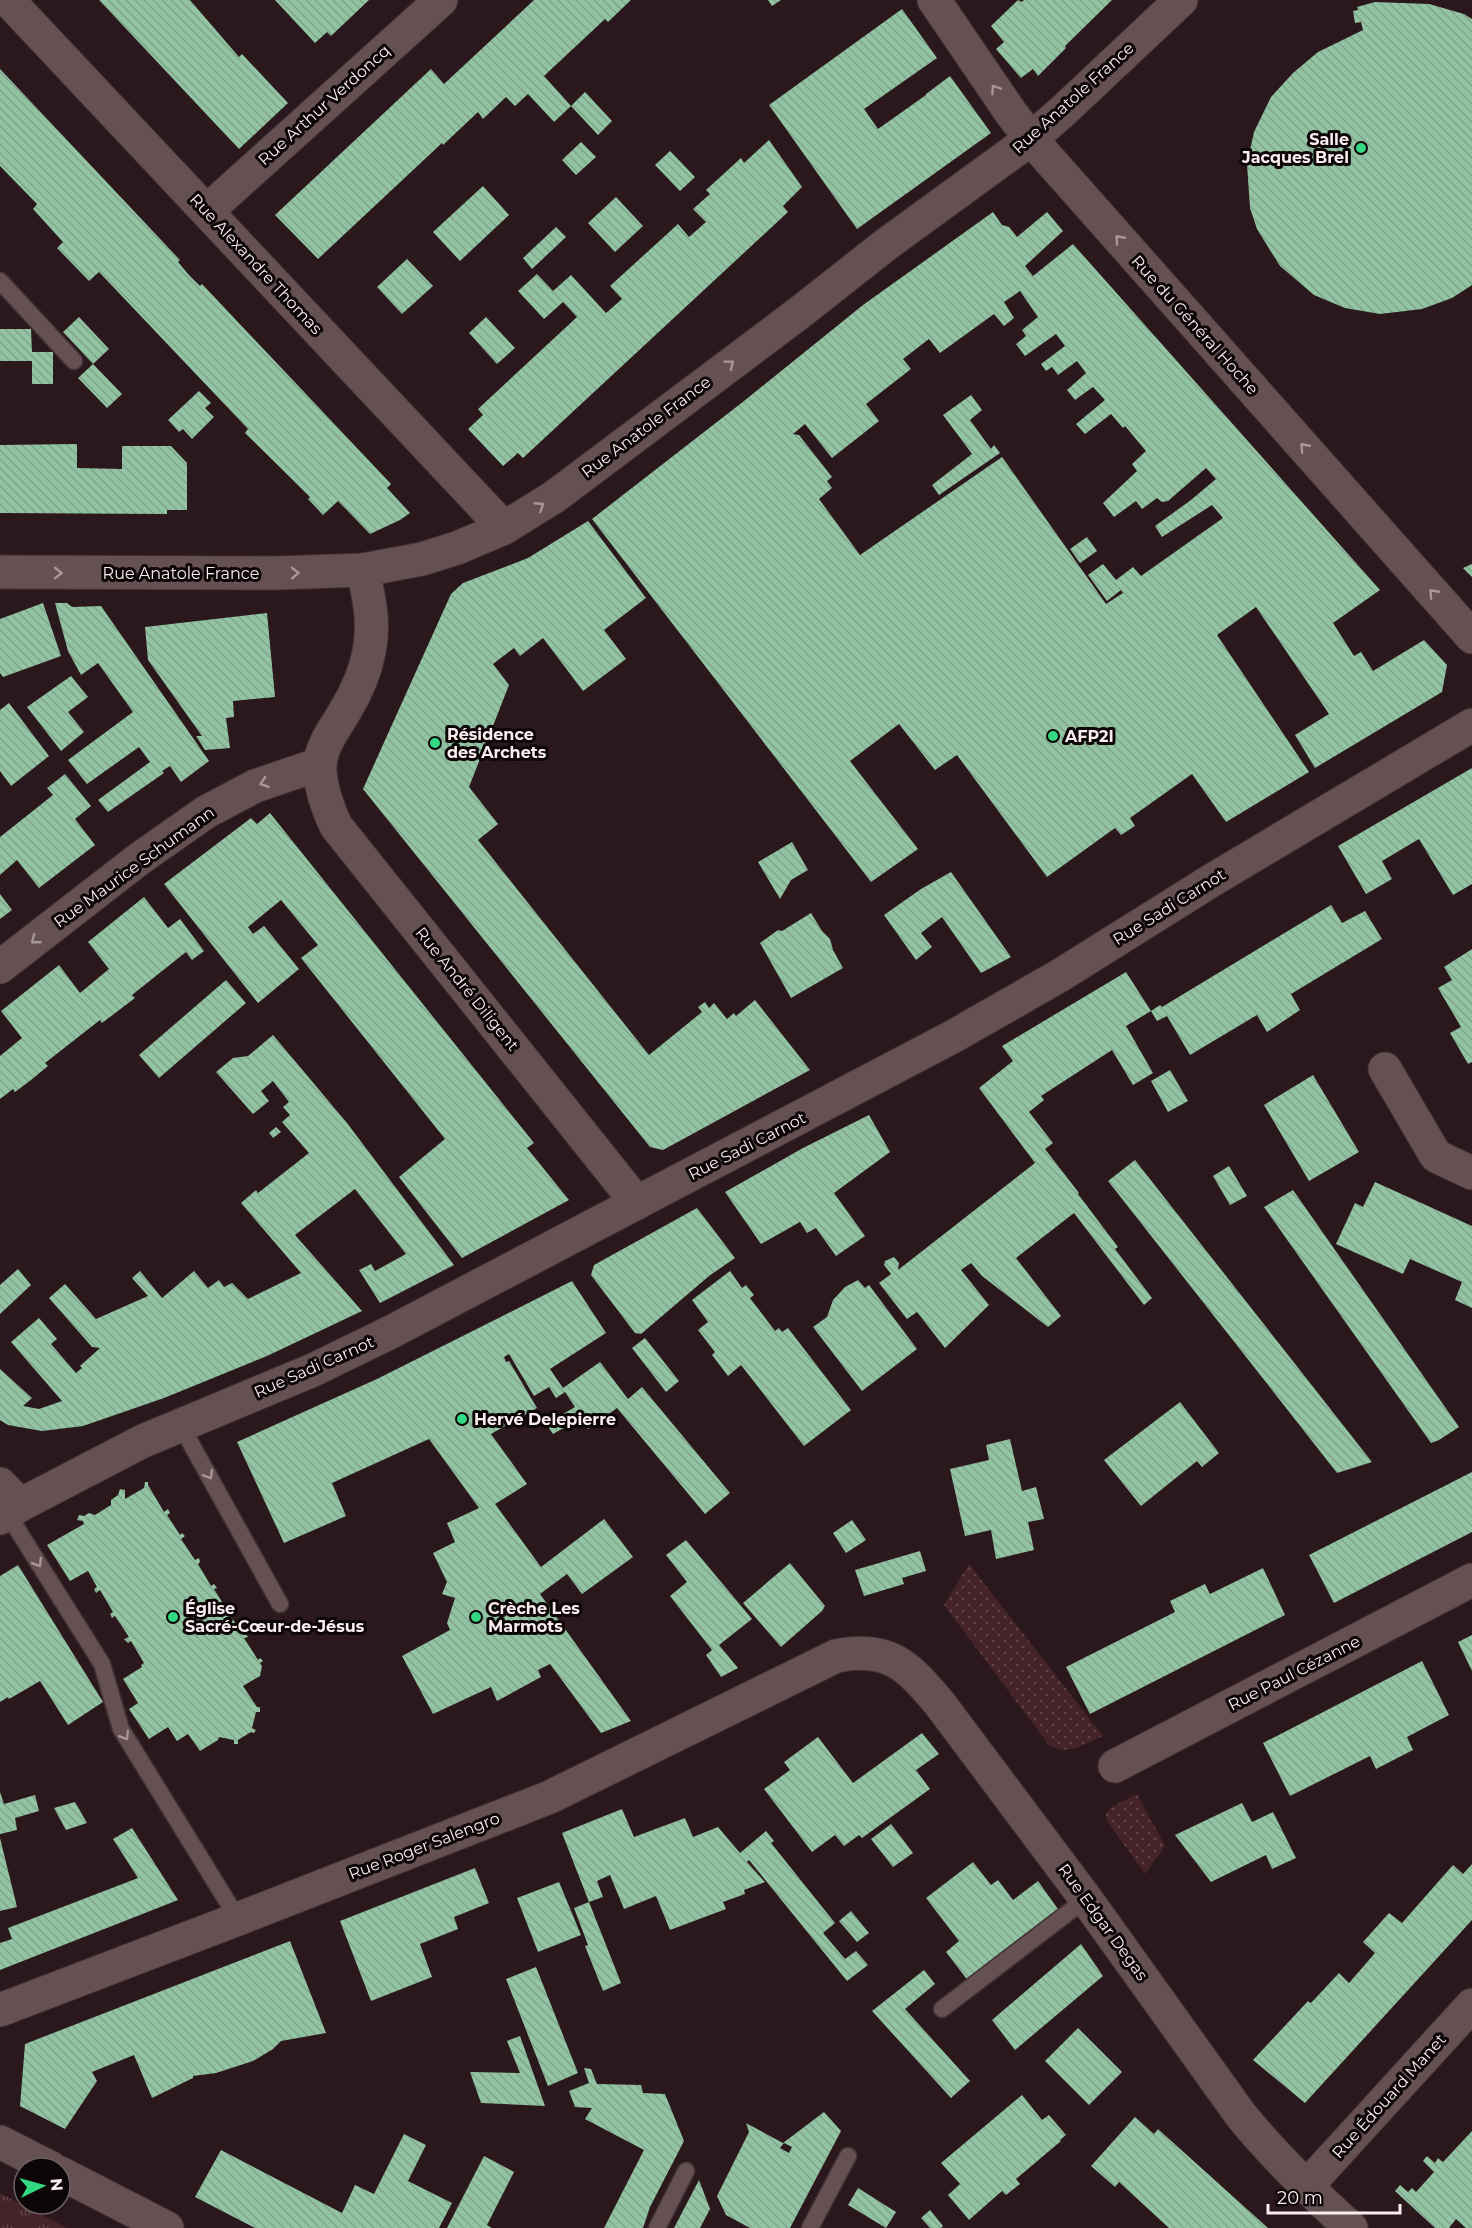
<svg xmlns="http://www.w3.org/2000/svg" width="1472" height="2228" font-family="Montserrat,sans-serif">
<defs>
<pattern id="grass-dots" width="8" height="8" patternUnits="userSpaceOnUse" patternTransform="scale(1.5)"><rect width="8" height="8" fill="#45232b"/><path d="M2 2h.1M6 6h.1" fill="none" stroke="#61434a" stroke-width="1.8" stroke-linecap="round"/></pattern>
<pattern id="park-tufts" width="24" height="20" patternUnits="userSpaceOnUse" patternTransform="scale(1.5)"><rect width="24" height="20" fill="#45232b"/><path d="M3 7l-1-3M5 7V3M7 7l1-3M15 17l-1-3M17 17v-4M19 17l1-3" fill="none" stroke="#61434a"/></pattern>
<pattern id="building-back-hatch" width="6" height="6" patternUnits="userSpaceOnUse" patternTransform="scale(1.5)"><rect width="6" height="6" fill="#92c3a2"/><path d="M-1 5l2 2M0 0l6 6M5-1l2 2" fill="none" stroke="#80a48c"/></pattern>
</defs>
<rect width="100%" height="100%" fill="#2a181c"/>
<g fill="url(#grass-dots)">
<path d="M969,1564l134,172c-18,7 -36,21 -54,9l-105,-140z"/>
<polygon points="1137,1794 1165,1846 1145,1874 1107,1821 1106,1814 1110,1808"/>
</g>
<polygon fill="url(#park-tufts)" points="0,2193 67,2228 0,2228"/>
<g fill="url(#building-back-hatch)" fill-rule="evenodd">
<polygon points="99,0 190,0 239,57 242,54 288,103 239,149"/>
<polygon points="275,0 369,0 331,36 327,32 315,43"/>
<polygon points="534,0 631,0 608,22 605,19 544,76 571,106 554,122 528,94 515,106 506,97 483,119 478,112 443,145 442,143 318,259 275,215 431,69 444,84"/>
<polygon points="768,0 781,0 772,6"/>
<polygon points="1018,0 1022,2 1024,0 1112,0 1065,46 1066,48 1038,76 1033,69 1021,78 996,49 1004,42 991,26"/>
<polygon points="1375,2 1429,4 1464,14 1472,19 1472,285 1452,298 1422,309 1380,314 1345,308 1314,295 1280,266 1257,229 1250,208 1247,164 1254,132 1271,97 1293,73 1318,52 1363,30 1361,22 1355,23 1353,11 1358,10 1357,7"/>
<polygon points="902,9 937,58 864,109 878,129 926,95 926,94 950,76 991,133 857,229 769,105"/>
<polygon points="0,69 180,260 178,262 188,274 200,286 202,284 391,484 387,488 410,513 400,520 370,534 338,501 323,515 308,499 310,497 245,433 248,429 99,272 89,281 57,248 63,242 33,209 37,204 0,166"/>
<polygon points="585,92 612,121 598,135 571,106"/>
<polygon points="769,140 802,187 783,206 788,212 523,458 518,453 503,466 468,429 483,415 478,409 577,317 563,302 544,319 518,291 537,274 553,291 571,275 606,313 622,299 610,286 678,224 689,237 706,222 693,209 710,194 706,190 741,158 744,163"/>
<polygon points="581,142 596,157 576,175 562,160"/>
<polygon points="670,151 695,177 680,191 655,165"/>
<polygon points="483,186 509,215 460,261 433,232"/>
<polygon points="616,197 643,226 615,252 588,223"/>
<path d="M993,212l9,13 7,2 8,10 30,-25 16,19 -38,35 8,10 40,-32 307,346 -47,33 21,33 7,-4 12,19 51,-31 23,25 -5,27 -127,76 -20,-33 34,-21 -73,-107 -39,28 92,137 -83,50 -34,-48 -62,44 5,8 -14,9 -6,-7 -68,49 -90,-122 -22,15 -36,-46 -49,37 68,88 -47,33 -279,-363 152,-118 119,-96zM1020,291l18,26 -16,13 4,6 -10,8 9,12 31,-22 9,12 -24,18 5,7 6,-4 6,8 19,-14 9,12 -19,17 8,10 18,-13 12,13 -29,24 9,10 26,-20 12,14 2,-2 21,25 -14,13 5,7 -34,32 11,14 22,-16 6,8 15,-11 5,4 6,-1 38,-33 10,11 -25,21 -36,26 7,11 50,-32 11,13 -82,58 -8,-9 -17,13 -13,-16 -15,11 19,26 14,-11 2,3 -17,11 -104,-147 -142,98 -41,-56 13,-11 -5,-7 5,-4 -33,-42 -6,-1 12,-10 27,34 47,-37 -13,-17 45,-35 -8,-10 26,-20 11,14 54,-39 10,12 10,-8 -10,-16z"/>
<polygon points="556,227 566,237 532,269 523,258"/>
<polygon points="407,259 433,286 402,314 377,287"/>
<polygon points="79,317 109,349 93,364 122,394 107,408 78,378 93,364 63,332"/>
<polygon points="486,317 515,348 497,364 469,333"/>
<polygon points="0,329 31,329 32,352 53,352 53,384 32,384 32,361 0,361"/>
<polygon points="199,391 211,403 205,408 214,417 192,439 183,429 179,432 168,420"/>
<polygon points="971,395 982,410 970,420 991,449 994,445 1000,453 939,495 932,485 972,454 943,415"/>
<polygon points="77,444 77,468 122,469 122,446 171,446 187,463 187,510 167,510 167,514 0,513 0,445"/>
<polygon points="588,521 646,598 604,630 626,659 583,691 543,638 520,656 514,648 493,664 509,685 469,787 498,824 478,840 649,1055 702,1012 698,1007 705,1002 709,1008 714,1003 727,1019 734,1013 736,1016 755,1000 810,1070 663,1150 650,1147 363,789 451,594 463,583 528,558"/>
<polygon points="1087,537 1097,551 1080,563 1070,549"/>
<polygon points="1472,564 1472,577 1463,568"/>
<polygon points="43,603 61,656 3,677 0,673 0,619"/>
<polygon points="55,603 67,603 72,607 101,606 209,761 181,782 170,766 162,771 164,773 108,812 98,800 150,762 139,747 87,784 68,760 133,712 98,663 81,675 68,651"/>
<polygon points="267,613 275,697 233,701 234,717 226,718 230,748 205,750 196,736 202,736 148,660 145,627"/>
<polygon points="71,676 88,697 68,712 84,732 61,751 27,707"/>
<polygon points="9,703 49,756 11,786 0,771 0,710"/>
<polygon points="1472,768 1472,884 1453,895 1419,839 1382,861 1392,879 1366,894 1338,846"/>
<polygon points="65,774 91,806 75,819 95,845 39,888 17,860 0,875 0,837 53,795 47,788"/>
<polygon points="270,813 534,1143 527,1148 569,1200 462,1258 399,1177 445,1139 301,958 318,945 281,900 248,927 253,934 264,926 299,969 258,1003 164,884 251,818 257,824"/>
<polygon points="792,842 808,870 791,880 780,899 758,862"/>
<polygon points="951,872 1011,957 981,973 942,917 921,933 932,947 916,960 884,915 921,889"/>
<polygon points="0,894 12,910 0,919"/>
<polygon points="144,897 168,928 180,919 204,951 192,960 186,952 132,995 135,998 102,1023 100,1020 45,1063 48,1066 31,1080 15,1092 13,1089 0,1099 0,1056 22,1038 1,1011 59,965 80,993 109,969 88,942"/>
<polygon points="1331,905 1342,923 1365,911 1382,939 1291,994 1300,1010 1267,1032 1257,1015 1190,1055 1167,1016 1157,1021 1151,1011 1160,1005 1162,1007"/>
<polygon points="811,913 822,931 830,939 833,950 843,968 791,998 760,943 778,930 782,931"/>
<polygon points="1472,949 1472,1062 1468,1064 1450,1033 1461,1027 1438,988 1452,980 1444,967"/>
<polygon points="1126,972 1151,1011 1126,1026 1153,1073 1133,1085 1112,1050 1041,1096 1044,1100 1029,1112 1053,1143 1045,1149 1079,1193 1078,1194 1118,1247 1115,1249 1152,1298 1144,1305 1074,1213 1016,1258 1061,1316 1048,1327 982,1276 971,1263 961,1270 989,1305 945,1348 917,1312 907,1319 879,1283 891,1274 884,1265 885,1261 894,1257 899,1263 898,1270 1035,1163 979,1088 1013,1061 1002,1046"/>
<polygon points="226,980 246,1003 159,1078 139,1055"/>
<polygon points="273,1035 347,1123 454,1265 380,1303 359,1270 371,1264 375,1271 406,1254 355,1189 295,1235 362,1311 267,1356 164,1398 83,1426 42,1431 8,1425 0,1420 0,1369 32,1398 23,1406 39,1409 62,1401 11,1342 39,1318 57,1339 51,1344 76,1373 82,1368 80,1366 100,1348 92,1347 49,1298 65,1284 96,1319 148,1296 132,1278 140,1271 162,1298 194,1271 208,1288 219,1280 224,1287 232,1283 248,1299 301,1273 241,1203 256,1190 258,1193 309,1153 282,1122 290,1115 283,1107 289,1102 273,1081 261,1091 269,1101 253,1114 216,1072 233,1058 248,1056"/>
<polygon points="1170,1070 1188,1101 1168,1112 1151,1081"/>
<polygon points="1313,1075 1359,1152 1309,1181 1264,1105"/>
<polygon points="869,1115 890,1152 834,1193 865,1236 836,1256 816,1228 807,1233 800,1222 761,1244 725,1192 803,1148"/>
<polygon points="276,1127 281,1132 273,1138 269,1133"/>
<polygon points="1135,1160 1372,1462 1337,1473 1108,1181"/>
<polygon points="1229,1166 1247,1196 1230,1205 1213,1176"/>
<polygon points="1375,1182 1472,1226 1472,1308 1455,1300 1462,1282 1410,1259 1403,1274 1336,1244 1355,1203 1363,1207"/>
<polygon points="1293,1190 1459,1427 1439,1440 1431,1443 1264,1207"/>
<polygon points="697,1208 735,1258 709,1276 641,1334 635,1333 591,1275 594,1265"/>
<polygon points="18,1269 31,1285 0,1314 0,1285"/>
<polygon points="730,1271 742,1288 746,1285 754,1295 750,1298 775,1331 779,1328 782,1332 788,1328 851,1410 804,1446 741,1365 728,1376 712,1355 715,1352 698,1330 708,1322 692,1300"/>
<polygon points="858,1280 865,1288 869,1285 917,1349 862,1391 813,1327 827,1317 833,1300 845,1287"/>
<polygon points="572,1281 606,1333 550,1369 563,1388 600,1362 628,1399 642,1387 730,1493 705,1514 617,1408 588,1429 581,1418 553,1434 546,1424 575,1407 565,1392 556,1398 549,1387 534,1396 509,1354 504,1357 506,1362 509,1361 537,1408 491,1434 527,1484 495,1504 541,1567 604,1519 633,1557 582,1594 567,1574 540,1594 631,1721 601,1733 550,1664 538,1670 541,1677 497,1701 491,1687 433,1714 402,1656 450,1630 447,1623 455,1598 442,1594 447,1582 433,1553 455,1542 447,1523 479,1508 429,1439 332,1483 346,1516 284,1543 237,1442 377,1379"/>
<polygon points="645,1338 679,1381 666,1392 632,1348"/>
<polygon points="1180,1402 1219,1453 1202,1467 1197,1461 1141,1506 1104,1460"/>
<polygon points="1010,1439 1022,1491 1036,1487 1044,1519 1028,1522 1034,1550 996,1559 991,1530 965,1536 950,1469 989,1460 986,1445"/>
<polygon points="1472,1472 1472,1532 1334,1603 1309,1555"/>
<polygon points="145,1482 148,1482 148,1485 164,1512 168,1509 170,1513 167,1515 180,1535 182,1533 185,1536 181,1539 195,1560 199,1558 200,1562 198,1564 211,1586 214,1584 217,1588 214,1589 227,1610 230,1608 232,1612 229,1613 242,1634 245,1633 248,1637 244,1638 258,1660 260,1658 263,1661 260,1663 262,1666 260,1676 243,1686 257,1707 260,1707 260,1712 256,1712 252,1728 256,1730 254,1733 251,1732 238,1740 238,1744 234,1744 234,1740 219,1737 218,1740 200,1751 188,1734 177,1741 168,1727 149,1739 129,1709 138,1703 123,1679 142,1667 141,1665 144,1663 131,1641 128,1643 124,1639 129,1637 115,1616 112,1618 110,1614 113,1612 100,1590 96,1593 94,1589 97,1587 88,1571 70,1581 47,1545 84,1524 83,1521 77,1520 79,1515 84,1516 89,1513 95,1515 111,1505 111,1500 118,1495 120,1489 125,1490 125,1499 144,1488"/>
<polygon points="852,1520 866,1540 846,1553 833,1533"/>
<polygon points="686,1540 752,1619 719,1645 738,1668 721,1677 706,1655 712,1650 670,1596 687,1582 666,1555"/>
<polygon points="920,1551 926,1571 902,1578 904,1584 864,1596 855,1570"/>
<polygon points="790,1563 825,1606 822,1611 781,1647 743,1603"/>
<polygon points="18,1565 103,1702 68,1725 40,1681 9,1699 8,1697 0,1702 0,1576"/>
<polygon points="1263,1568 1285,1615 1090,1714 1066,1667 1175,1612 1170,1601 1205,1584 1210,1594"/>
<polygon points="1472,1635 1472,1671 1458,1642"/>
<polygon points="1422,1661 1449,1715 1407,1737 1413,1750 1376,1769 1370,1756 1290,1796 1263,1743"/>
<polygon points="922,1733 939,1754 916,1770 930,1789 862,1838 859,1835 844,1846 835,1835 812,1852 764,1789 790,1770 784,1762 818,1737 853,1783"/>
<polygon points="0,1792 4,1804 35,1795 39,1811 15,1818 17,1830 0,1834"/>
<polygon points="75,1802 87,1823 66,1830 54,1808"/>
<polygon points="1242,1803 1252,1822 1273,1812 1296,1858 1272,1869 1266,1855 1211,1882 1175,1835"/>
<polygon points="622,1809 634,1837 685,1818 693,1837 718,1827 740,1853 766,1831 774,1841 771,1843 835,1923 823,1933 845,1959 856,1951 868,1965 847,1981 749,1860 747,1862 765,1882 744,1890 745,1894 723,1902 726,1909 670,1930 656,1896 624,1909 610,1875 597,1881 603,1897 589,1902 562,1833"/>
<polygon points="891,1824 913,1853 893,1867 871,1839"/>
<polygon points="132,1828 178,1900 0,1970 0,1943 12,1939 8,1928 138,1878 113,1839"/>
<polygon points="0,1838 17,1907 0,1911"/>
<polygon points="973,1862 991,1885 998,1880 1013,1900 1038,1881 1060,1912 969,1982 946,1952 959,1941 926,1898"/>
<polygon points="1472,1864 1472,1920 1305,2103 1253,2060 1308,2001 1311,2003 1339,1973 1349,1983 1375,1953 1363,1942 1389,1913 1402,1923 1453,1865 1463,1874"/>
<polygon points="475,1868 489,1903 454,1917 458,1929 420,1944 432,1977 371,2001 340,1921"/>
<polygon points="559,1882 581,1935 538,1952 517,1898"/>
<polygon points="589,1902 621,1983 603,1991 585,1946 588,1945 574,1908"/>
<polygon points="851,1911 869,1933 857,1942 839,1921"/>
<polygon points="290,1941 326,2033 281,2041 273,2049 253,2061 216,2073 193,2076 193,2078 152,2098 134,2055 92,2072 97,2081 65,2129 20,2106 25,2044"/>
<polygon points="1081,1944 1103,1976 1015,2050 992,2020"/>
<polygon points="536,1967 578,2073 548,2086 506,1979"/>
<polygon points="924,1970 935,1984 905,2009 970,2081 951,2098 872,2011"/>
<polygon points="1078,2028 1122,2072 1089,2105 1045,2061"/>
<polygon points="520,2036 545,2106 481,2103 470,2072 520,2073 507,2041"/>
<polygon points="584,2068 591,2069 597,2084 641,2085 643,2093 665,2094 684,2141 650,2207 643,2228 604,2228 644,2150 585,2119 592,2108 575,2107 569,2091 589,2083"/>
<polygon points="1022,2095 1042,2120 1049,2115 1066,2135 1060,2140 1061,2141 1016,2179 1020,2184 1006,2195 1002,2191 969,2220 948,2195 960,2184 941,2163"/>
<path d="M824,2112l17,19 -51,97h-40l-24,-13 -9,-19 32,-64 -3,-9 37,20zM784,2143l8,4 -3,6 -9,-5z"/>
<polygon points="1135,2117 1154,2134 1158,2129 1268,2228 1169,2228 1119,2182 1115,2187 1091,2166"/>
<polygon points="1472,2131 1472,2228 1466,2228 1456,2219 1449,2228 1435,2228 1395,2191 1400,2185 1408,2192 1412,2188 1416,2192 1434,2172 1423,2161 1427,2156 1435,2163 1438,2158 1443,2162"/>
<polygon points="404,2134 426,2145 408,2181 452,2203 439,2228 255,2228 195,2197 221,2150 342,2213 355,2185 374,2194"/>
<polygon points="484,2156 514,2172 487,2225 492,2228 447,2228"/>
<polygon points="699,2180 710,2209 700,2228 674,2228"/>
<polygon points="858,2188 896,2212 886,2228 848,2205"/>
<polygon points="930,2210 943,2226 941,2228 930,2228 921,2218"/>
</g>
<g fill="none" stroke-linecap="round" stroke-linejoin="round">
<g stroke="#413335" stroke-width="19">
<g id="service">
<polyline points="0,281 74,361"/>
<polyline points="180,1424 280,1604"/>
<polyline points="7,1513 102,1664 121,1729 238,1919"/>
<polyline points="942,2009 1086,1899"/>
<polyline points="657,2228 686,2171"/>
<polyline points="810,2228 848,2156"/>
</g>
</g>
<g stroke="#413335" stroke-width="35">
<g id="minor">
<polyline points="8,0 504,528"/>
<polyline points="934,0 1011,113 1031,139 1472,637"/>
<polyline points="207,211 441,0"/>
<path d="M363,570c6,27 12,54 6,82 -4,21 -13,41 -24,59 -9,16 -24,34 -25,54 -1,21 8,43 16,61l301,377"/>
<polyline points="0,572 278,573 363,570 422,559 457,548 504,528 554,497 799,313 888,243 1031,139 1063,111 1181,0"/>
<polyline points="0,967 139,859 206,812 255,786 320,764"/>
<polyline points="1385,1069 1436,1156 1472,1173"/>
<polyline points="0,1518 20,1505"/>
<polyline points="1115,1766 1472,1580"/>
<path d="M0,2010l238,-91 312,-122 286,-141c53,-11 72,10 104,48l146,195 154,215c34,42 71,78 111,114"/>
<polyline points="0,2142 51,2168"/>
<polyline points="60,2173 167,2228"/>
<polyline points="1306,2187 1472,2005"/>
</g>
</g>
<g stroke="#413335" stroke-width="35">
<polyline id="tertiary" points="0,1484 20,1505 143,1441 313,1370 391,1332 954,1036 1059,976 1209,882 1472,725"/>
</g>
<use href="#service" stroke="#655054" stroke-width="16"/>
<use href="#minor" stroke="#655054" stroke-width="33"/>
<use href="#tertiary" stroke="#655054" stroke-width="33"/>
</g>
<defs><path id="oneway-chevron" d="M-2-3.5L2.5 0L-2 3.5" fill="none" stroke-width="1.6" stroke-linecap="round" stroke-linejoin="round" transform="scale(1.5)"/></defs>
<g stroke="#a8979a">
<use href="#oneway-chevron" transform="translate(995 89) rotate(-124)"/>
<use href="#oneway-chevron" transform="translate(1119 239) rotate(-132)"/>
<use href="#oneway-chevron" transform="translate(730 364) rotate(-37)"/>
<use href="#oneway-chevron" transform="translate(1304 447) rotate(-132)"/>
<use href="#oneway-chevron" transform="translate(540 506) rotate(-33)"/>
<use href="#oneway-chevron" transform="translate(58 573)"/>
<use href="#oneway-chevron" transform="translate(295 573) rotate(-1)"/>
<use href="#oneway-chevron" transform="translate(1433 593) rotate(-132)"/>
<use href="#oneway-chevron" transform="translate(264 783) rotate(161)"/>
<use href="#oneway-chevron" transform="translate(35 940) rotate(142)"/>
<use href="#oneway-chevron" transform="translate(209 1475) rotate(60)"/>
<use href="#oneway-chevron" transform="translate(38 1563) rotate(58)"/>
<use href="#oneway-chevron" transform="translate(125 1736) rotate(58)"/>
</g>
<g fill="#32d882" stroke="#0d0607" stroke-width="2">
<circle cx="1361" cy="148" r="6"/>
<circle cx="1053" cy="736" r="6"/>
<circle cx="435" cy="743" r="6"/>
<circle cx="462" cy="1419" r="6"/>
<circle cx="173" cy="1617" r="6"/>
<circle cx="476" cy="1617" r="6"/>
</g>
<g text-anchor="middle" dominant-baseline="central" stroke-width="6" stroke-linejoin="round" paint-order="stroke">
<g font-size="16" fill="#fbedef" stroke="#0d0607">
<text transform="translate(1073 98) rotate(-42)">Rue Anatole France</text>
<text transform="translate(324 105) rotate(-42)">Rue Arthur Verdoncq</text>
<text transform="translate(256 264) rotate(47)">Rue Alexandre Thomas</text>
<text transform="translate(1195 325) rotate(48)">Rue du Général Hoche</text>
<text transform="translate(646 427) rotate(-37)">Rue Anatole France</text>
<text x="181" y="573">Rue Anatole France</text>
<text transform="translate(134 867) rotate(-36)">Rue Maurice Schumann</text>
<text transform="translate(1169 907) rotate(-32)">Rue Sadi Carnot</text>
<text transform="translate(467 989) rotate(51)">Rue André Diligent</text>
<text transform="translate(747 1146) rotate(-27)">Rue Sadi Carnot</text>
<text transform="translate(314 1367) rotate(-24)">Rue Sadi Carnot</text>
<text transform="translate(1294 1673) rotate(-27)">Rue Paul Cézanne</text>
<text transform="translate(424 1846) rotate(-21)">Rue Roger Salengro</text>
<text transform="translate(1103 1922) rotate(54)">Rue Edgar Degas</text>
<text transform="translate(1389 2096) rotate(-48)">Rue Édouard Manet</text>
</g>
<g font-size="16" font-weight="bold" fill="#fbedef" stroke="#0d0607" text-anchor="start">
<text x="1349" y="139" text-anchor="end">Salle<tspan x="1349" dy="18">Jacques Brel</tspan></text>
<text x="447" y="734">Résidence<tspan x="447" dy="18">des Archets</tspan></text>
<text x="1065" y="736">AFP2I</text>
<text x="474" y="1419">Hervé Delepierre</text>
<text x="185" y="1608">Église<tspan x="185" dy="18">Sacré-Cœur-de-Jésus</tspan></text>
<text x="488" y="1608">Crèche Les<tspan x="488" dy="18">Marmots</tspan></text>
</g>
</g>
<g transform="translate(42 2186) rotate(85)"><circle r="28" fill="#0d0607" stroke="#6c6264" stroke-width="1.5"/>
<path d="M0-4.5L10 22L0 15L-10 22Z" fill="#32d882"/>
<text y="-9" font-size="16" font-weight="bold" text-anchor="middle" fill="#fbedef">N</text>
</g>
<path d="M1268 2204v9h132v-9" fill="none" stroke="#fbedef" stroke-width="3"/>
<text x="1277" y="2204" font-size="18" fill="#fbedef" stroke="#0d0607" stroke-width="4.5" paint-order="stroke">20 m</text>
</svg>
